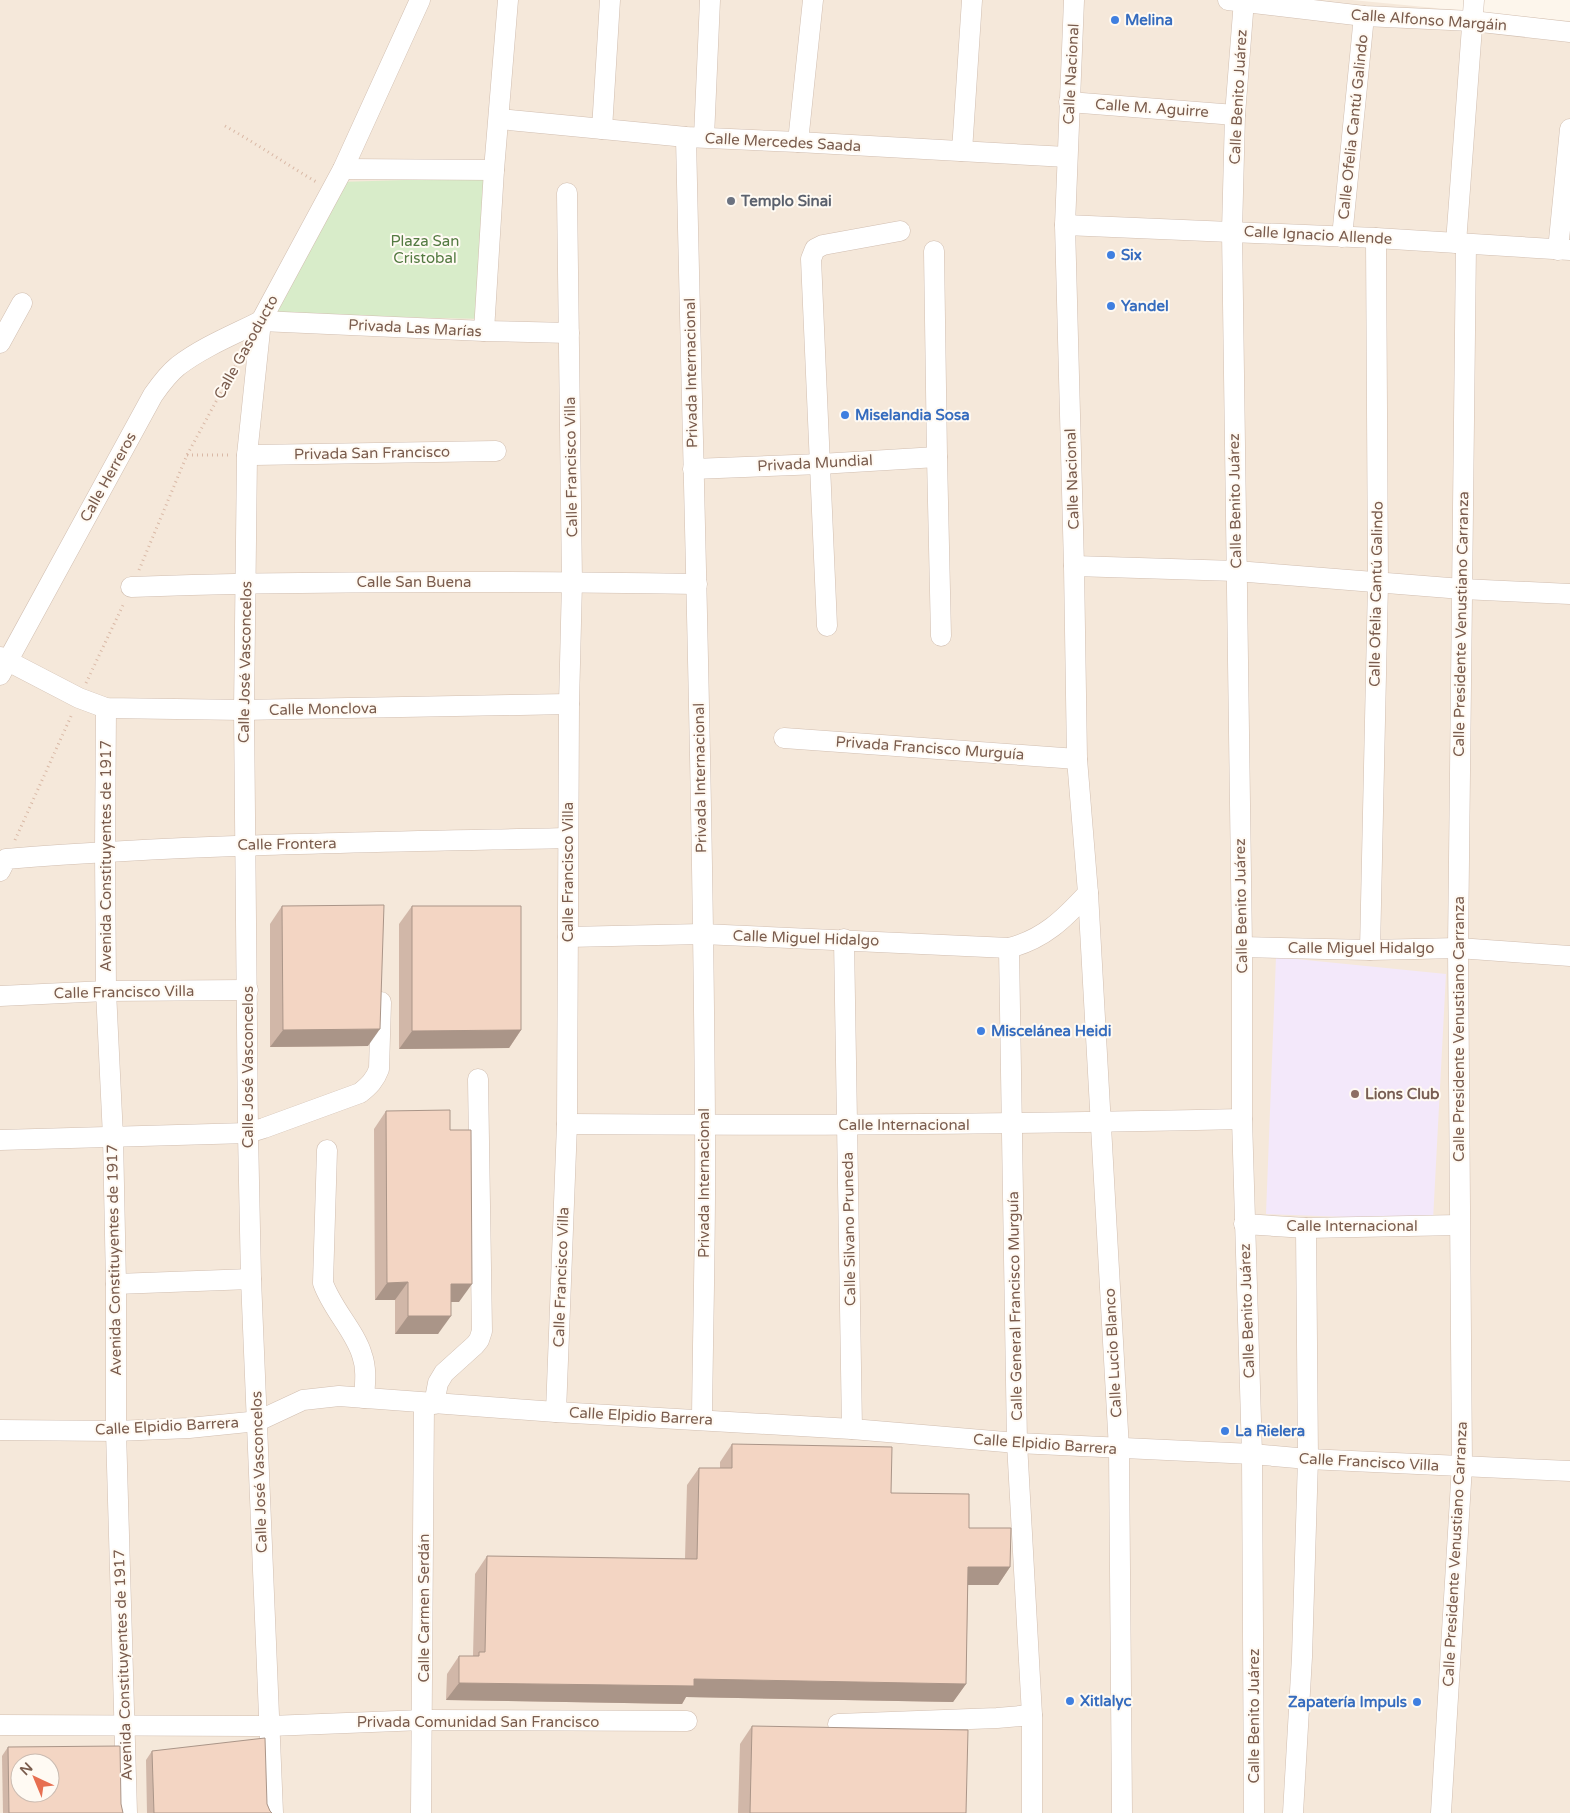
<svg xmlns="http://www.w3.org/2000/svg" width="1570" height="1813" font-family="'Varela Round',sans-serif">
<rect width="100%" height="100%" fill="#fdf6ec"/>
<path fill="#f5e8da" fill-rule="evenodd" d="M0,0h1352l218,21v1792h-1570zM20,1763h30v30h-30z"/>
<polygon fill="#f3e8fa" points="1276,957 1446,974 1433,1220 1266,1214"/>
<polygon fill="#d8ecc9" points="502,177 488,319 276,315 340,182"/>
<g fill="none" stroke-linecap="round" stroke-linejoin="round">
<g stroke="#d1beb0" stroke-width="21">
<g id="minor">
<polyline points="1228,0 1364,16 1472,21 1570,32"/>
<polyline points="1244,0 1235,115 1232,231 1242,947 1242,1119 1252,1454 1254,1813"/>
<polyline points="1069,102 1235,115"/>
<polyline points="499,119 686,137 798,142 1067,157"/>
<polyline points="602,129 610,0"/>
<path d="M686,137c7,329 17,657 19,986 1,98 -2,197 -3,296"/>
<polyline points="704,137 710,0"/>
<polyline points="798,142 813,0"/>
<polyline points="962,151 972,0"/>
<polyline points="343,169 494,170"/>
<polyline points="1065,225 1376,238 1570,250"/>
<polyline points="1342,237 1364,16"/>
<polyline points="1456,243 1474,0"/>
<polyline points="1558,250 1570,129"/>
<polyline points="934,251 937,457 941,636"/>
<polyline points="261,321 484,331 569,333"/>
<polyline points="484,331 494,170 508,0"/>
<polyline points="0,343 22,303"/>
<polyline points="247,455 496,451"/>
<polyline points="693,469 820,464 937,457"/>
<polyline points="1074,566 1236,571 1462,589 1570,594"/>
<path d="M131,587c189,-7 378,-6 566,-3"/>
<polyline points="827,626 811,259 815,249 823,245 900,231"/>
<polyline points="0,657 79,698 106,708 244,710 569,704"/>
<path d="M0,675l153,-280c7,-10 15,-21 25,-29 25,-19 55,-31 83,-45"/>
<polyline points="106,708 105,851 106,991 113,1137 116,1284 116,1431 127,1813"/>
<polyline points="784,738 1077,759"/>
<path d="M0,871l6,-12c187,-15 375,-17 562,-21"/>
<polyline points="1088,893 1119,1449 1122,1813"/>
<path d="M568,937l134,-3 307,14c35,-9 55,-29 79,-55l-11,-134 -3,-193 -9,-341 9,-225"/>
<polyline points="844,939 852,1429"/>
<polyline points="1242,947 1370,950 1458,948 1570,956"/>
<polyline points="1009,948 1017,1443 1032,1715 1032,1813"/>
<polyline points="1370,950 1378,583 1376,238"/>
<polyline points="0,996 106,991 248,990"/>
<path d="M567,1124c225,2 450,0 675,-5"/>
<path d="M0,1140l248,-7 16,-5 96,-35c9,-7 15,-13 19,-24l2,-67"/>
<path d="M327,1150l-4,133c9,26 32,48 39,72 5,14 3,29 2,43"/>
<polyline points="1244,1224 1306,1228 1459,1225"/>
<polyline points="116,1284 251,1279"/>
<polyline points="434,1404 438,1383 444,1373 475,1345 479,1340 482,1331 478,1079"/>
<polyline points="556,1412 567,1124 569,704 572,582 567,193"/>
<polyline points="0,1430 116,1431 189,1428 258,1421 303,1400 339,1396 556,1412 852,1429 1017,1443 1252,1454 1308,1459 1570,1471"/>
<polyline points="838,1724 997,1718 1032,1715"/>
<polyline points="0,1725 270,1726 423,1720 687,1721"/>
<polyline points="273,1813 251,1279 248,1133 244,710 247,455 261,321 343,169 420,0"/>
<polyline points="421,1813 424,1403"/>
<polyline points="1293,1813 1302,1657 1308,1459 1306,1228"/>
<polyline points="1441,1813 1462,1466 1458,948 1466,244"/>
</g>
</g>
<g stroke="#d9b8a5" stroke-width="3" stroke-dasharray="1 4" stroke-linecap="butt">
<path d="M225,126c32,18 61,38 93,57"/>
<polyline points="187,455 231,455"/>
<polyline points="139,570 187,455 238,361"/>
<polyline points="86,683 124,603"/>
<polyline points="15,840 72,714"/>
</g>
<use href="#minor" stroke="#fff" stroke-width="20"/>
</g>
<g fill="#d1b7a8">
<polygon points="282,906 368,1046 270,1047 270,924"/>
<polygon points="412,906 521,1030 509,1048 399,1049 399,924"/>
<polygon points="386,1111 450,1130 459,1302 451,1302 438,1334 395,1334 395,1300 375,1300 374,1129"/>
<polygon points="732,1444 891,1493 969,1528 1010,1567 998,1585 968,1585 966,1684 953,1702 686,1697 682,1704 446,1700 447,1674 459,1656 473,1656 475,1574 487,1556 685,1559 687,1485 699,1468 720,1468 720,1462"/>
<polygon points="752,1726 966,1813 738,1813 740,1744"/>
<polygon points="8,1747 121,1804 123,1813 3,1813 2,1756"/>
<polygon points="152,1751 267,1804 270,1811 272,1813 147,1813 146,1760"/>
</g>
<g fill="#aa9588">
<polygon points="380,1029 368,1046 270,1047 283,1030"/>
<polygon points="521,1030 509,1048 399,1049 412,1031"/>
<polygon points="408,1282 395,1300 375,1300 387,1283"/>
<polygon points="451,1284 472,1284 459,1302 438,1302"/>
<polygon points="408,1316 451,1316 438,1334 395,1334"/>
<polygon points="968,1567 1010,1567 998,1585 955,1585"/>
<polygon points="694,1679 966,1684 953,1702 686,1697 682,1704 446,1700 459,1683"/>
</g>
<g fill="#f3d5c3" stroke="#aa9588" fill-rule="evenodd">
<polygon points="384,905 380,1029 283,1030 282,906"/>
<polygon points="412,906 521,906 521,1030 412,1031"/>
<polygon points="450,1110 450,1130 471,1130 472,1284 451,1284 451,1316 408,1316 408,1282 387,1283 386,1111"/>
<polygon points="732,1444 892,1447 891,1493 969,1494 969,1528 1011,1528 1010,1567 968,1567 966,1684 694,1679 694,1686 459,1683 459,1656 479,1656 479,1652 485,1652 487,1556 697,1559 699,1468 732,1468"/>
<polygon points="752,1726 968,1730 966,1813 750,1813"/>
<polygon points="265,1738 267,1804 270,1811 272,1813 154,1813 152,1751"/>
<path d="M120,1746l1,58 2,9h-114l-1,-66zM20,1763h30v30h-30z"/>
</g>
<g fill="#3f7fe0" stroke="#fffaf3" stroke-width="2">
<circle cx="1115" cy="20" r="5"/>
<circle cx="1111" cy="255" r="5"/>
<circle cx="1111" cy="306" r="5"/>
<circle cx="845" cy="415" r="5"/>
<circle cx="981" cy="1031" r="5"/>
<circle cx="1225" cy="1431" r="5"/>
<circle cx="1070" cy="1701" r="5"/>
<circle cx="1417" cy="1702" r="5"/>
</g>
<circle fill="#6b7280" stroke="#fffaf3" stroke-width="2" cx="731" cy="201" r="5"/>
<circle fill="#8d6e63" stroke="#fffaf3" stroke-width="2" cx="1355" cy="1094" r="5"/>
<g text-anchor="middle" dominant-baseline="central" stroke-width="4" stroke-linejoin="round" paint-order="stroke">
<g font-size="15" font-weight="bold" fill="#366cbe" stroke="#fffaf3" text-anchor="start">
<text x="1125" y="20">Melina</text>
<text x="1121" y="255">Six</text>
<text x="1121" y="306">Yandel</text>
<text x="855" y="415">Miselandia Sosa</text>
<text x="991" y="1031">Miscelánea Heidi</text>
<text x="1235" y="1431">La Rielera</text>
<text x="1080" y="1701">Xitlalyc</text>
<text x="1407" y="1702" text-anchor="end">Zapatería Impuls</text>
</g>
<g font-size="15" fill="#7a5c4d" stroke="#fffaf3">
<text transform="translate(1429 20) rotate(4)">Calle Alfonso Margáin</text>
<text transform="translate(1071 74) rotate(-87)">Calle Nacional</text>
<text transform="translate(1238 97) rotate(-87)">Calle Benito Juárez</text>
<text transform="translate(1152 108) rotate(4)">Calle M. Aguirre</text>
<text transform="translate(1353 127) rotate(-84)">Calle Ofelia Cantú Galindo</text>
<text transform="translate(783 142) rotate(3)">Calle Mercedes Saada</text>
<text transform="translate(1318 235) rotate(3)">Calle Ignacio Allende</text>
<text transform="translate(415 328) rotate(3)">Privada Las Marías</text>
<text transform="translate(246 347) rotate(-61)">Calle Gasoducto</text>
<text transform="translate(691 373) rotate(-91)">Privada Internacional</text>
<text transform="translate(372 453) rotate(-1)">Privada San Francisco</text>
<text transform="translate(815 463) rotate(-3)">Privada Mundial</text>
<text transform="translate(571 467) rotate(-91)">Calle Francisco Villa</text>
<text transform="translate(108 477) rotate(-61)">Calle Herreros</text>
<text transform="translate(1072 479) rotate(-92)">Calle Nacional</text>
<text transform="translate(1235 501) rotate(-91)">Calle Benito Juárez</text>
<text x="414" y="582">Calle San Buena</text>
<text transform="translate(1376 594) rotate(-89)">Calle Ofelia Cantú Galindo</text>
<text transform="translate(1461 624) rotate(-89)">Calle Presidente Venustiano Carranza</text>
<text transform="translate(245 662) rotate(-89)">Calle José Vasconcelos</text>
<text transform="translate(323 709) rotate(-1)">Calle Monclova</text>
<text transform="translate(930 748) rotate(4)">Privada Francisco Murguía</text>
<text transform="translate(700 778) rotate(-91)">Privada Internacional</text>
<text transform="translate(287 844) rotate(-1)">Calle Frontera</text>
<text transform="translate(106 856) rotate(-90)">Avenida Constituyentes de 1917</text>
<text transform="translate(568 872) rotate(-90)">Calle Francisco Villa</text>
<text transform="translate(1241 906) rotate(-91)">Calle Benito Juárez</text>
<text transform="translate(806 938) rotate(2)">Calle Miguel Hidalgo</text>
<text x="1361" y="948">Calle Miguel Hidalgo</text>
<text transform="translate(124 992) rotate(-1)">Calle Francisco Villa</text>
<text transform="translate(1459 1029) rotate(-90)">Calle Presidente Venustiano Carranza</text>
<text transform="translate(248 1067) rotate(-90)">Calle José Vasconcelos</text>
<text x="904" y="1125">Calle Internacional</text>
<text transform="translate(704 1183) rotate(-90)">Privada Internacional</text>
<text x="1352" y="1226">Calle Internacional</text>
<text transform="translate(849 1229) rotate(-91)">Calle Silvano Pruneda</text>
<text transform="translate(114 1260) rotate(-91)">Avenida Constituyentes de 1917</text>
<text transform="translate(561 1277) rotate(-88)">Calle Francisco Villa</text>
<text transform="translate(1015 1306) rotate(-91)">Calle General Francisco Murguía</text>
<text transform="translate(1247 1311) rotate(-92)">Calle Benito Juárez</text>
<text transform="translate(1113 1353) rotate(-93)">Calle Lucio Blanco</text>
<text transform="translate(641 1416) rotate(3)">Calle Elpidio Barrera</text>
<text transform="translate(167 1426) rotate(-3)">Calle Elpidio Barrera</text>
<text transform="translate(1045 1444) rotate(4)">Calle Elpidio Barrera</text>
<text transform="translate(1369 1462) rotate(3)">Calle Francisco Villa</text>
<text transform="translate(259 1472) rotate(-92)">Calle José Vasconcelos</text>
<text transform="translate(1455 1554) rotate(-87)">Calle Presidente Venustiano Carranza</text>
<text transform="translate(424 1608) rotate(-90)">Calle Carmen Serdán</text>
<text transform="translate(123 1665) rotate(-92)">Avenida Constituyentes de 1917</text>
<text transform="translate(1254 1716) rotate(-90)">Calle Benito Juárez</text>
<text x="478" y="1722">Privada Comunidad San Francisco</text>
</g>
<g font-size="15" font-weight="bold" fill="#5b616d" stroke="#fffaf3" text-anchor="start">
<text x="741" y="201">Templo Sinai</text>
</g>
<g font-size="15" fill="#537a41" stroke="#fffaf3">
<text x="425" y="241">Plaza San<tspan x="425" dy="17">Cristobal</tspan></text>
</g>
<g font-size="15" font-weight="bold" fill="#785e54" stroke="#fffaf3" text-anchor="start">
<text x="1365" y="1094">Lions Club</text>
</g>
</g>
<g transform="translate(35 1778) rotate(316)"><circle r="24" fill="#fffaf3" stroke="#cabbb1"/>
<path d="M0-4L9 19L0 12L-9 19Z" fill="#e76f51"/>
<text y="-8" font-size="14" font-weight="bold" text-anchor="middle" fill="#7a5c4d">N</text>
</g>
</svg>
